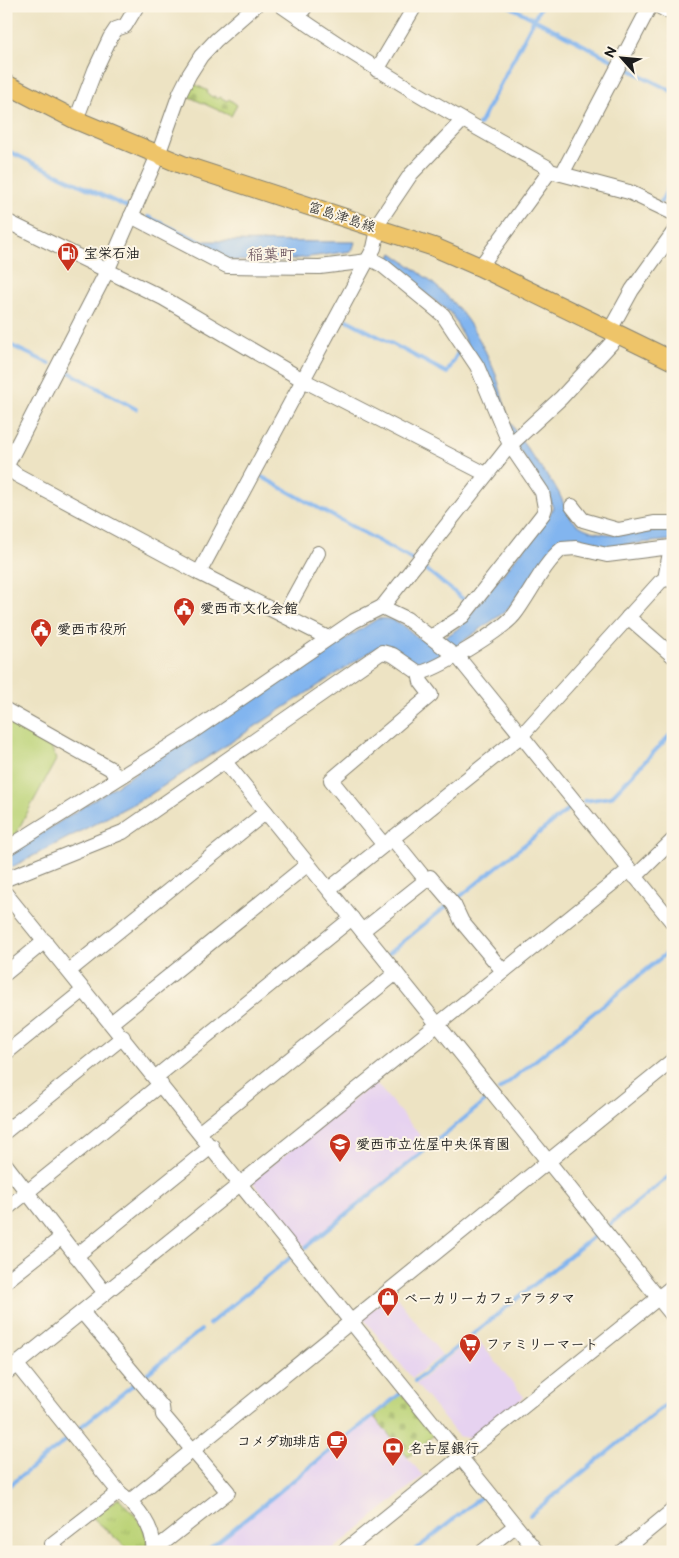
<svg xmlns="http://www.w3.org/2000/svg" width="679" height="1558" font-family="'Balsamiq Sans','Klee One',sans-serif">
<defs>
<pattern id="grass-tufts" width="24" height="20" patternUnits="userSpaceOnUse" patternTransform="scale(1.25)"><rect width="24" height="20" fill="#bbd377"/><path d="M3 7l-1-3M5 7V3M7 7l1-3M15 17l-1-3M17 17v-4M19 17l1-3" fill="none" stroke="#a0b566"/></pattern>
<pattern id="cemetery-stones" width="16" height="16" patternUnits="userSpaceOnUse" patternTransform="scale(1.25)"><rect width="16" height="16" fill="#bbd377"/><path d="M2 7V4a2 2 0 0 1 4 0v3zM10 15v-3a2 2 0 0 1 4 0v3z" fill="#a0b566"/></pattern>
</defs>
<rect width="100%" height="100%" fill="#fcf5e5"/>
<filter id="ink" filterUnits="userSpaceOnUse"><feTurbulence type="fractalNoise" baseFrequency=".02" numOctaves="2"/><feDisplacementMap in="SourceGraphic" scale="10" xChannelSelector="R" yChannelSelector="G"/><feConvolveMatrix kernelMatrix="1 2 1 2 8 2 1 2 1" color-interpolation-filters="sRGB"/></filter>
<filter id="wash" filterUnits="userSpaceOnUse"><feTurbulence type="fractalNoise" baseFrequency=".0096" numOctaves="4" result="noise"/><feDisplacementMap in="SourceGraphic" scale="20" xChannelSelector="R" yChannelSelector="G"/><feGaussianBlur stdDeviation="1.12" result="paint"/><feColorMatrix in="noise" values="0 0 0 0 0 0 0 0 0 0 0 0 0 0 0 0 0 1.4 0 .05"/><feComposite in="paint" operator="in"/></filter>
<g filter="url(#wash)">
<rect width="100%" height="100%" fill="#ede3c3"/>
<g fill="#e6d2f0">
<polygon points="375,1082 428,1145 304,1246 252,1181"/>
<polygon points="393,1293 442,1355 412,1378 362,1317"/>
<polygon points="475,1336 524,1397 472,1439 458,1436 416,1384"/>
<polygon points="374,1417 423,1476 330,1552 224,1552 217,1544"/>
</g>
<path fill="url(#grass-tufts)" stroke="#6c784a" d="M119,1498c17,20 30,27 28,54h-16l-39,-35z"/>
<g fill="url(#cemetery-stones)" stroke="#6c784a">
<polygon points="190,82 208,91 207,93 212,97 214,96 218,99 220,97 227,101 229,99 237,105 231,116 185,95"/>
<polygon points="402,1394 435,1434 408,1457 374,1417"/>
</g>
<polygon fill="#bbd377" stroke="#6c784a" points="6,720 50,743 56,760 14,837 6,843"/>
<g fill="#82b5ef" stroke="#4f6886">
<polygon points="205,241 355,242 352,251 273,262 227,260 201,248"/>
<path d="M392,253c54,37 78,59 104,122 6,17 9,38 18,54 12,20 28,39 42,59 8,12 10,30 24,38 24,15 65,5 93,3v11l-74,7 -34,-7 -9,3 -50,68 -67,47 -18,6 -10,-2 -18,-15 -14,-1 -231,150 -142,74v-14l371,-237c42,-5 34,48 84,7l84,-104 8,-13 -4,-15 -31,-47 -66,-133 -65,-50z"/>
</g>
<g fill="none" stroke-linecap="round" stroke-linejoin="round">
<g stroke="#82b5ef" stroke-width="4">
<polyline points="509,6 616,62"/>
<polyline points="623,66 673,92"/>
<polyline points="479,125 541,6"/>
<polyline points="6,150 131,209"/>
<polyline points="661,202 673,178"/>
<polyline points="148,217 208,245"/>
<polyline points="347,320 447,373 460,349"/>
<polyline points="6,343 50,364"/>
<polyline points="67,371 136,409"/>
<polyline points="262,477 413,560"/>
<polyline points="419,564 468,603"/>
<polyline points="584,801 611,797 673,732"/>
<polyline points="457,899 570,808"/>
<polyline points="389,953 448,905"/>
<polyline points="499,1090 673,948"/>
<polyline points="609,1225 673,1173"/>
<polyline points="306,1247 488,1099"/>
<polyline points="209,1324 291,1257"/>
<polyline points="143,1377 201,1330"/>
<polyline points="415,1381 598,1233"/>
<polyline points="78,1429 134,1384"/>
<polyline points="6,1488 69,1438"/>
<polyline points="530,1515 673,1399"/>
<polyline points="205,1552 401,1393"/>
<polyline points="413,1552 482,1496"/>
</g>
</g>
</g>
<g filter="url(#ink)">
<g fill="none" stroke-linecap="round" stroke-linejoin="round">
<g stroke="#848070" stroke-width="16">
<g id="minor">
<path d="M282,6c85,60 174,111 265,161l3,4 79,21 44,21"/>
<polyline points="658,6 673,14"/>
<polyline points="298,17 306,6"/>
<polyline points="377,70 415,6"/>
<polyline points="76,120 95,70 110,38 116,29 125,26 137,6"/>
<polyline points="562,174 650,6"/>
<polyline points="131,216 227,266 320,267 368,261"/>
<polyline points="6,221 163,298 303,380 486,474"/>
<polyline points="369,258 382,265 443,315 477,366 510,445 542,492 545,508 543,514 463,616 431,637"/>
<polyline points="480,267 550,171"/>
<polyline points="610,330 632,290 673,233"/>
<polyline points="6,466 17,475 199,573 328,638"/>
<polyline points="6,467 108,269 158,155 180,93 189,75 201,56 216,40 255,6"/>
<polyline points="572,506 583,520 618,530 654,523 673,523"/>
<polyline points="199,573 374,248 380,220 411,174 462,121"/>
<polyline points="382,607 407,619 451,653 457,656 673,923"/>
<polyline points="284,615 318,553"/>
<polyline points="628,617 673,656"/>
<polyline points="6,710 111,769 116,778"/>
<polyline points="225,762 266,812"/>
<polyline points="392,838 426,880"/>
<polyline points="384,845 331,780 431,695 421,682 419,673"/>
<polyline points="6,849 192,732 354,621 382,607 510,445 561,398 619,335"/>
<polyline points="635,877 673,840"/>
<path d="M6,879l117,-47 259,-180 11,3 26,18c18,-3 83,-43 95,-58 15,-19 29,-51 48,-66l14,-1 31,7 64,-8 -6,32"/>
<polyline points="329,889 522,735 660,582 665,579 672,580"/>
<polyline points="6,894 537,1552"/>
<polyline points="362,931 430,877 454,905 462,922 503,971"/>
<polyline points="69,971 266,812 673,1316"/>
<polyline points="6,973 45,941"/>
<polyline points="111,1023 308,864"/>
<polyline points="6,1053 84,990"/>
<polyline points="156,1077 352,918"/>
<polyline points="6,1131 123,1037"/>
<polyline points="200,1132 396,973"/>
<polyline points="6,1165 105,1293"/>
<polyline points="6,1209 161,1084"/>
<polyline points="76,1256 212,1146"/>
<polyline points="6,1281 62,1237"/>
<polyline points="82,1312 162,1407 163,1415 228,1492 153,1551"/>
<path d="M17,1365l102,127c18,14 37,36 34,60"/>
<polyline points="6,1373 629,870"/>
<polyline points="130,1501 673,1060"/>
<polyline points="58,1552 52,1544 119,1492"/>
<polyline points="343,1552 673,1286"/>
<polyline points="482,1552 515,1526"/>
<polyline points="622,1552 673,1510"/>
</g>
</g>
<g stroke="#848070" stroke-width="20">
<polyline id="major" points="6,84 76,120 183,165 434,247 480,267 673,361"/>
</g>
<use href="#minor" stroke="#fff" stroke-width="14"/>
<use href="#major" stroke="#eec469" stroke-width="18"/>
</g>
</g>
<defs>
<g id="fuel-pin" transform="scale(1.125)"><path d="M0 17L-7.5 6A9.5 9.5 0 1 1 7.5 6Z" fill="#c8321e" stroke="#fcf5e5"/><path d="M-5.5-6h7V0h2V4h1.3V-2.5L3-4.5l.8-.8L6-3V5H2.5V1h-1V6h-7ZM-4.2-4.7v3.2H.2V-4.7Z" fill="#fff"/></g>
<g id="civic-pin" transform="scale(1.125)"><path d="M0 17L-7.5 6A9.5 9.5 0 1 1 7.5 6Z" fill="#c8321e" stroke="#fcf5e5"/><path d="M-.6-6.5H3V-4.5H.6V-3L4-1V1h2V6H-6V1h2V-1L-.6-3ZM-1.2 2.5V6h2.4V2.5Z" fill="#fff"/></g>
<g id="school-pin" transform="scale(1.125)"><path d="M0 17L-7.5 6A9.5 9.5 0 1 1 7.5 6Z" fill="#c8321e" stroke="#fcf5e5"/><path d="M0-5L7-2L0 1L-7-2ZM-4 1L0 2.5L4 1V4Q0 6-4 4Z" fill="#fff"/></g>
<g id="shop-pin" transform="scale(1.125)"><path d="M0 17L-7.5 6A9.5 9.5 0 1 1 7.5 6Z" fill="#c8321e" stroke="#fcf5e5"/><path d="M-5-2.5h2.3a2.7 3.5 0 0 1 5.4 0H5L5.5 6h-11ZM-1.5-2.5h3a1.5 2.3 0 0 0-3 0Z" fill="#fff"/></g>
<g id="supermarket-pin" transform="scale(1.125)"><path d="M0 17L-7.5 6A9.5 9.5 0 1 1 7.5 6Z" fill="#c8321e" stroke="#fcf5e5"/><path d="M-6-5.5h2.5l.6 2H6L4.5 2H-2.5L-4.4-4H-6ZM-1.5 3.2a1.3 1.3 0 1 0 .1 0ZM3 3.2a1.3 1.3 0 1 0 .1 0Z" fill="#fff"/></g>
<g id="cafe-pin" transform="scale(1.125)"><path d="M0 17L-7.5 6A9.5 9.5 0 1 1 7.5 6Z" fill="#c8321e" stroke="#fcf5e5"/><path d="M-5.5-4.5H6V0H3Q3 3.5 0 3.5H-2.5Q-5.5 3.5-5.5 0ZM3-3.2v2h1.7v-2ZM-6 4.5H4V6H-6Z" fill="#fff"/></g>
<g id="bank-pin" transform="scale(1.125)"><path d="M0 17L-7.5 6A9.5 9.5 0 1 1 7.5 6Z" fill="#c8321e" stroke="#fcf5e5"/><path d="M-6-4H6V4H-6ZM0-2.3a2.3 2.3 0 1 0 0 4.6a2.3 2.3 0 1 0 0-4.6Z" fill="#fff"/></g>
</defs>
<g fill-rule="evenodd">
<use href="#fuel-pin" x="68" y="253"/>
<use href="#civic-pin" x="184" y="608"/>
<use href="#civic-pin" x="41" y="629"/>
<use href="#school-pin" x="340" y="1144"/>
<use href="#shop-pin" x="388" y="1298"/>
<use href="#supermarket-pin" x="470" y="1344"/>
<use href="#cafe-pin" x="337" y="1441"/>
<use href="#bank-pin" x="393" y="1448"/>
</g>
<g text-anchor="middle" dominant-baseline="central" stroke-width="4" stroke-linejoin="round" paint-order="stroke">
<g font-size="14" fill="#1c1c1c" stroke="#fcf5e5">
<text transform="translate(342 217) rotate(18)">富島津島線</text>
</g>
<g font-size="14" font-weight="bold" fill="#1c1c1c" stroke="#fcf5e5" text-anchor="start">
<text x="84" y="253">宝栄石油</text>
<text x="200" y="608">愛西市文化会館</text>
<text x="57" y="629">愛西市役所</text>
<text x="356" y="1144">愛西市立佐屋中央保育園</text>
<text x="404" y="1298">ベーカリーカフェ アラタマ</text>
<text x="486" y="1344">ファミリーマート</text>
<text x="321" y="1441" text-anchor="end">コメダ珈琲店</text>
<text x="409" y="1448">名古屋銀行</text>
</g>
<g font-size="16" fill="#654d59" stroke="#fcf5e5">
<text x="271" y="255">稲葉町</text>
</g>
</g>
<rect width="679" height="1558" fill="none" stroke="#fcf5e5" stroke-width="25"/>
<g transform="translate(622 58) rotate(297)" stroke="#fcf5e5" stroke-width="4" paint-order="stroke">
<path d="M0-4L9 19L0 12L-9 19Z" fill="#1c1c1c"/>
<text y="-8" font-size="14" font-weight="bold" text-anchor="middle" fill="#1c1c1c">N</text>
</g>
</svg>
